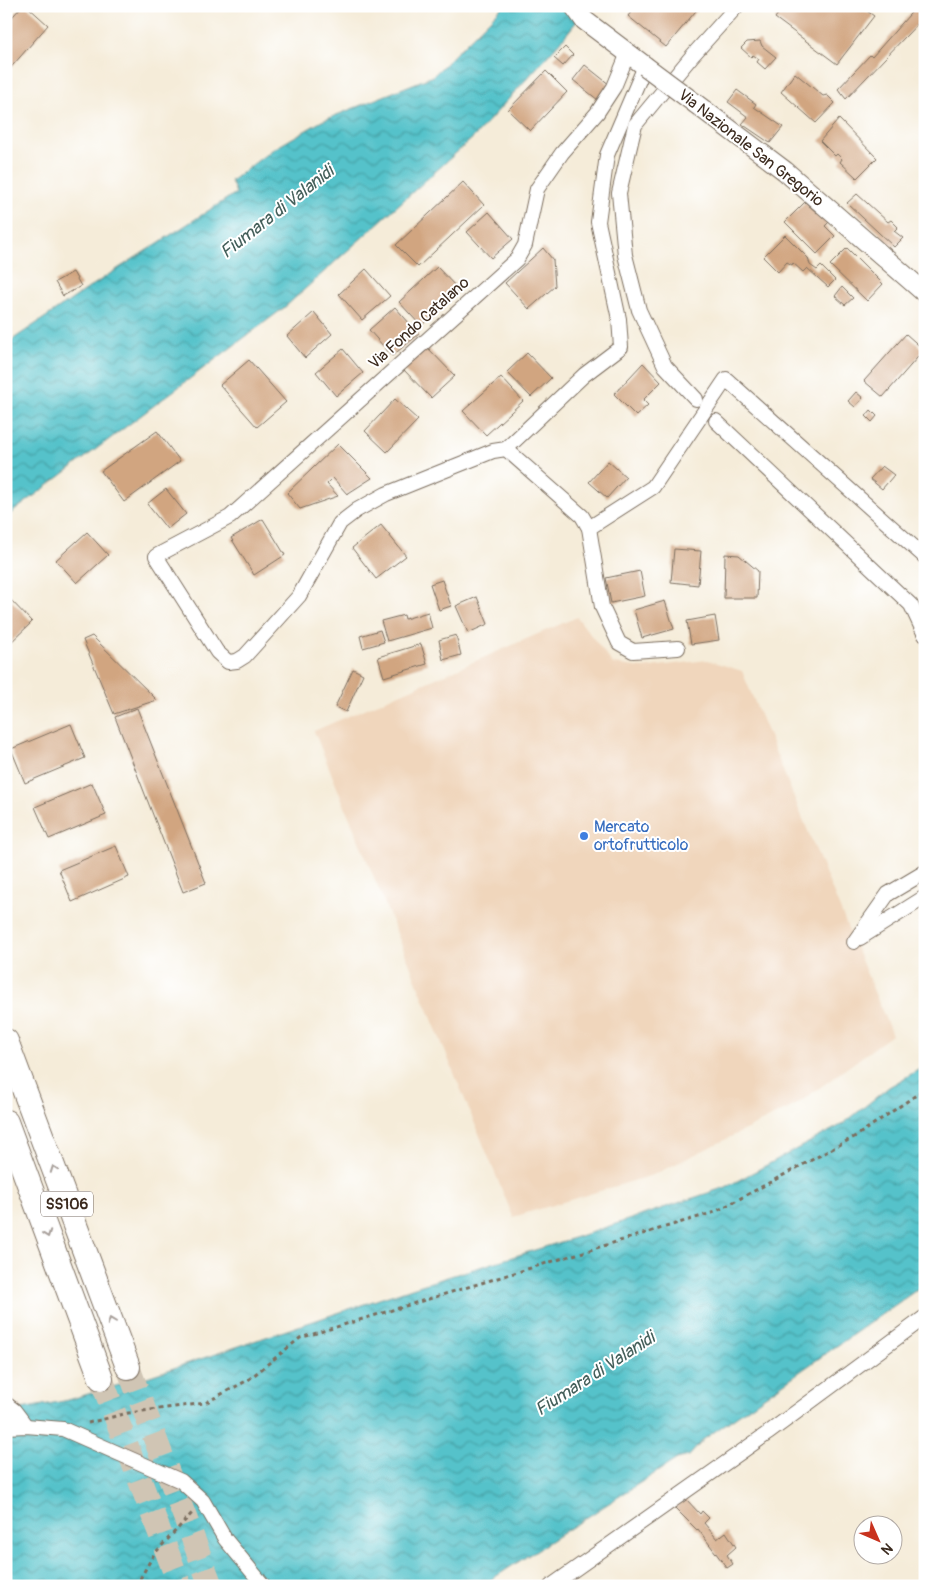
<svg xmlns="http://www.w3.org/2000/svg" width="931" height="1592" font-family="Pangolin,sans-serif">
<defs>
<pattern id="water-waves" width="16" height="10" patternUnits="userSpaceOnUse" patternTransform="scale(1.25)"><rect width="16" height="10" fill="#54c2ca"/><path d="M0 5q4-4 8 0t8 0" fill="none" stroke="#479ea3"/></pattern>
</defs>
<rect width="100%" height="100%" fill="#fff"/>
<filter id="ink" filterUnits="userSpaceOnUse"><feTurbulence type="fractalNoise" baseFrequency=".02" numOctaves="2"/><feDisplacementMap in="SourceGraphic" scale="10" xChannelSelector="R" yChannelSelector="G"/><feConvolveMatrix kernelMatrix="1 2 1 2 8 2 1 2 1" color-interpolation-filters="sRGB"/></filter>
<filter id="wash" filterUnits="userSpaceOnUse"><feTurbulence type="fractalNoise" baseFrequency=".0096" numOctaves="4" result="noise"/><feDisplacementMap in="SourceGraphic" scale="20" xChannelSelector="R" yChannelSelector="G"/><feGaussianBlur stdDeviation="1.12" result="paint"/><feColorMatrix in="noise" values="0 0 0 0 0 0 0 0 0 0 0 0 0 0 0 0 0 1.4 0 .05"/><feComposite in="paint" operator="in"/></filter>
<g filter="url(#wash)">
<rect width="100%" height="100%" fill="#f5ecd9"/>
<polygon fill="#f0d6bc" points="577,617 613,664 643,668 707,660 742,671 892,1035 796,1105 653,1175 513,1217 314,731"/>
<g fill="url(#water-waves)" stroke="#487674">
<polygon points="503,6 589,6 561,41 476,135 285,307 6,517 6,344 105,277 236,193 231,181 272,150 322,121 433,76"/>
<polygon points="925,1066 925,1284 704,1439 689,1456 677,1459 481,1586 6,1586 6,1412 64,1401 147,1377 415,1287 577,1237 726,1187 843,1124 889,1087"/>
</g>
<g id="blocks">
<g fill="#d1a580">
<polygon points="22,6 27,6 48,25 6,73 6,24"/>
<polygon points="636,6 700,6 666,47 628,16"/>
<polygon points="784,6 860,6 874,16 837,64 775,18"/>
<polygon points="917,6 925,6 925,16 846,99 838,89 870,55 872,57"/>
<polygon points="760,41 762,46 776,57 765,69 757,62 759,59 753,55 751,57 741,48 747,42"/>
<polygon points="565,47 573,55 563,66 554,58"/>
<polygon points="585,65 610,85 598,100 573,80"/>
<polygon points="546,71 567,92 530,131 508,110"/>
<polygon points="795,73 823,96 827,95 835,103 816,123 781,92"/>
<polygon points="737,90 756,104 754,107 783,127 770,143 742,124 748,117 728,102"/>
<polygon points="839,119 877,158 857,178 840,162 842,159 837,154 835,156 820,141"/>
<polygon points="463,182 484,205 418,267 396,245"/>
<polygon points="857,194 888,222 891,220 898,227 894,231 903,238 894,247 847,203"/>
<polygon points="805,202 817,213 822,208 833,218 825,226 835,236 817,254 785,222"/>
<polygon points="489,212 513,239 491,258 467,232"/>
<polygon points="785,235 808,258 810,265 817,270 821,266 835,280 828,287 807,268 803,272 793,263 792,265 787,262 778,272 763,257"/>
<polygon points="543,248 553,260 555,286 529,309 505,283"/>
<polygon points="847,248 883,284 867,301 830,265"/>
<polygon points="437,267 459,290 421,326 399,302"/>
<polygon points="366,269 390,296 362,320 339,294"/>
<polygon points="73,272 81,286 63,296 55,282"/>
<polygon points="842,287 853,298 845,305 835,296"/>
<polygon points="395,307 419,334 392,356 369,330"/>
<polygon points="314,312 332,334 305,358 287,336"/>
<polygon points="906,334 924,350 883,397 864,381"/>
<polygon points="426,346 455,376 431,398 402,368"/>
<polygon points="343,349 363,373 336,396 316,372"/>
<polygon points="527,353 551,378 531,397 507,372"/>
<polygon points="249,360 286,402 257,427 220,385"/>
<polygon points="643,363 661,382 643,400 648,405 636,416 614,394"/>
<polygon points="501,377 523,401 486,435 463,411"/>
<polygon points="856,392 863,398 855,407 848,401"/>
<polygon points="395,399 418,420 387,452 365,431"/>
<polygon points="871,410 877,416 872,422 866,416"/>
<polygon points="157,431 180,461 124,502 101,471"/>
<polygon points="338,444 372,478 347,494 333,478 327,484 338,496 300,509 287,493"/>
<polygon points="608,461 626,477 607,498 589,482"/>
<polygon points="882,466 894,475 882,489 870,479"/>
<polygon points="166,489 186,514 167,529 147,504"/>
<polygon points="263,519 285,555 254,575 231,538"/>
<polygon points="381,525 406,556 376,579 352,548"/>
<polygon points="87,532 108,555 77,583 56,560"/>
<polygon points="674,549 701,551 698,585 671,582"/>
<polygon points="725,554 739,555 758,571 757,598 724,598"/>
<polygon points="640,571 645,596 611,603 606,578"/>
<polygon points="442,580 451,606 439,610 430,584"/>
<polygon points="6,595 32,622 6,647"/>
<polygon points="477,597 488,624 468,633 456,606"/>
<polygon points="665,601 674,629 642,638 634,610"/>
<polygon points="428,612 432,628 387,641 381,621 404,615 405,619"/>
<polygon points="715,616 719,640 691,644 687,621"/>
<polygon points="380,630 384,642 363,648 360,636"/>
<polygon points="456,635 461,655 443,660 439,640"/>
<polygon points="92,636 157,700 114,714 83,640"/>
<polygon points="421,644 427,664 384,677 378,657"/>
<polygon points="353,669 363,674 346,712 335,707"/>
<polygon points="137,708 206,883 183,892 115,717"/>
<polygon points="71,724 85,758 25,783 11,749"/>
<polygon points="92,783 106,815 49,839 35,807"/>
<polygon points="116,846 129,877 72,902 59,870"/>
<polygon points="685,1498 700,1514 702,1511 709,1518 704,1523 717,1539 726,1532 736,1547 727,1555 733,1564 727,1568 698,1529 697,1530 675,1508"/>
</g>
</g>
</g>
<g filter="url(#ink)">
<use href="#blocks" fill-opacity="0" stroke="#7c6e5f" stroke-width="1"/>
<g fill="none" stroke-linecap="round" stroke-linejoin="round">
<g stroke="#d0c5b4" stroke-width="24" stroke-dasharray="24 12" stroke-linecap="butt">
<polyline points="128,1367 211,1586"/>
<polyline points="101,1378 180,1586"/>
</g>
<g stroke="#7c6e5f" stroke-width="16">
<g id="street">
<polyline points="628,53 614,87 597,113 562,153 537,189 525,245 517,259 230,517 156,556 217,652 228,662 237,661 245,656 299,596 340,523 357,510 386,494 493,451 506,449 582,516 589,528 602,607 619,643 633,651 678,648"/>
<polyline points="696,399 665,366 639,310 625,255 619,193 635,125 692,56 737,6"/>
<polyline points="716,421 911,605 925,635"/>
<polyline points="506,449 584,375 621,347 619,319 598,222 607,155 645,66"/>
<polyline points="589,528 653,487 726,379 925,557"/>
<polyline points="860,938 925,897"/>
<polyline points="854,942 888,894 925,872"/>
<polyline points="6,1404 14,1410 26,1426"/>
<polyline points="6,1427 26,1426 63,1429 181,1481 203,1501 225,1539 264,1586"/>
<polyline points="551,1586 768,1433 925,1317"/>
</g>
</g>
<g stroke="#7c6e5f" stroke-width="21">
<g id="secondary">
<polyline points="574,6 584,20 645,66"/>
<polyline points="696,104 785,171 925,293"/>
</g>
</g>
<g stroke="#7c6e5f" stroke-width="26">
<g id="highway">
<polyline points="6,1041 128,1367"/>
<polyline points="6,1122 101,1378"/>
</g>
</g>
<g stroke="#7c6e5f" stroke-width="3" stroke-dasharray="4 4" stroke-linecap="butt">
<polyline points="88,1423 128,1413 205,1403 248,1380 300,1338 715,1212 856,1136 925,1089"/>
<polyline points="136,1586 154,1554 194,1511"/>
</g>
<use href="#street" stroke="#fff" stroke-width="14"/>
<use href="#secondary" stroke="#fff" stroke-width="19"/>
<use href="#highway" stroke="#fff" stroke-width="24"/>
<g stroke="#7c6e5f" stroke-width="21" stroke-linecap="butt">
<polyline id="secondary-bridge" points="645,66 696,104"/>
</g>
<use href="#secondary-bridge" stroke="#fff" stroke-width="19"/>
</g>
<defs><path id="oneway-chevron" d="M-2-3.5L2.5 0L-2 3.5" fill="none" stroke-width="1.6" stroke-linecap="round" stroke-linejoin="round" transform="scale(1.25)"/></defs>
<g stroke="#a79f9a">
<use href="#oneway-chevron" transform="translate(54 1169) rotate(-110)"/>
<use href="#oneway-chevron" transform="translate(47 1234) rotate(70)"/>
<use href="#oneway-chevron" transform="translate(111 1321) rotate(-111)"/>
</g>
</g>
<circle fill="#3f7fe0" stroke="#fff" stroke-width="2" cx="584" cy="836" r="5"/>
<g text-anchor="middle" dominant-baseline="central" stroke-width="4" stroke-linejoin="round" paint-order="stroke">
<rect fill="#fff" stroke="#766a62" stroke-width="1" x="41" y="1191.5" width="52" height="25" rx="4"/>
<g font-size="15" font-weight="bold" fill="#3b2a1e">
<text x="67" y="1204">SS106</text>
</g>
<g font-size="16" fill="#3b2a1e" stroke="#fff">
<text transform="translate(751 148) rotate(38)">Via Nazionale San Gregorio</text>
<text transform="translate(419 323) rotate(-42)">Via Fondo Catalano</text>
</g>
<g font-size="16" fill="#366cbe" stroke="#fff" text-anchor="start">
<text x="594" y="827">Mercato<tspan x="594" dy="18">ortofrutticolo</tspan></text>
</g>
<g font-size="18" font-style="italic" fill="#445f5a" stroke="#fff">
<text transform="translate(277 212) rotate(-38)">Fiumara di Valanidi</text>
<text transform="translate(595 1374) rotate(-33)">Fiumara di Valanidi</text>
</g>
</g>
<rect width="931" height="1592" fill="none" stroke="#fff" stroke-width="25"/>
<g transform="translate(878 1540) rotate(135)"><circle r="24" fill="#ffffff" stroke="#b1aaa5"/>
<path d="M0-4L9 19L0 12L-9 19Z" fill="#c8321e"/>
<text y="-8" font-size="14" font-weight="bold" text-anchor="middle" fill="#3b2a1e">N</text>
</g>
</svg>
